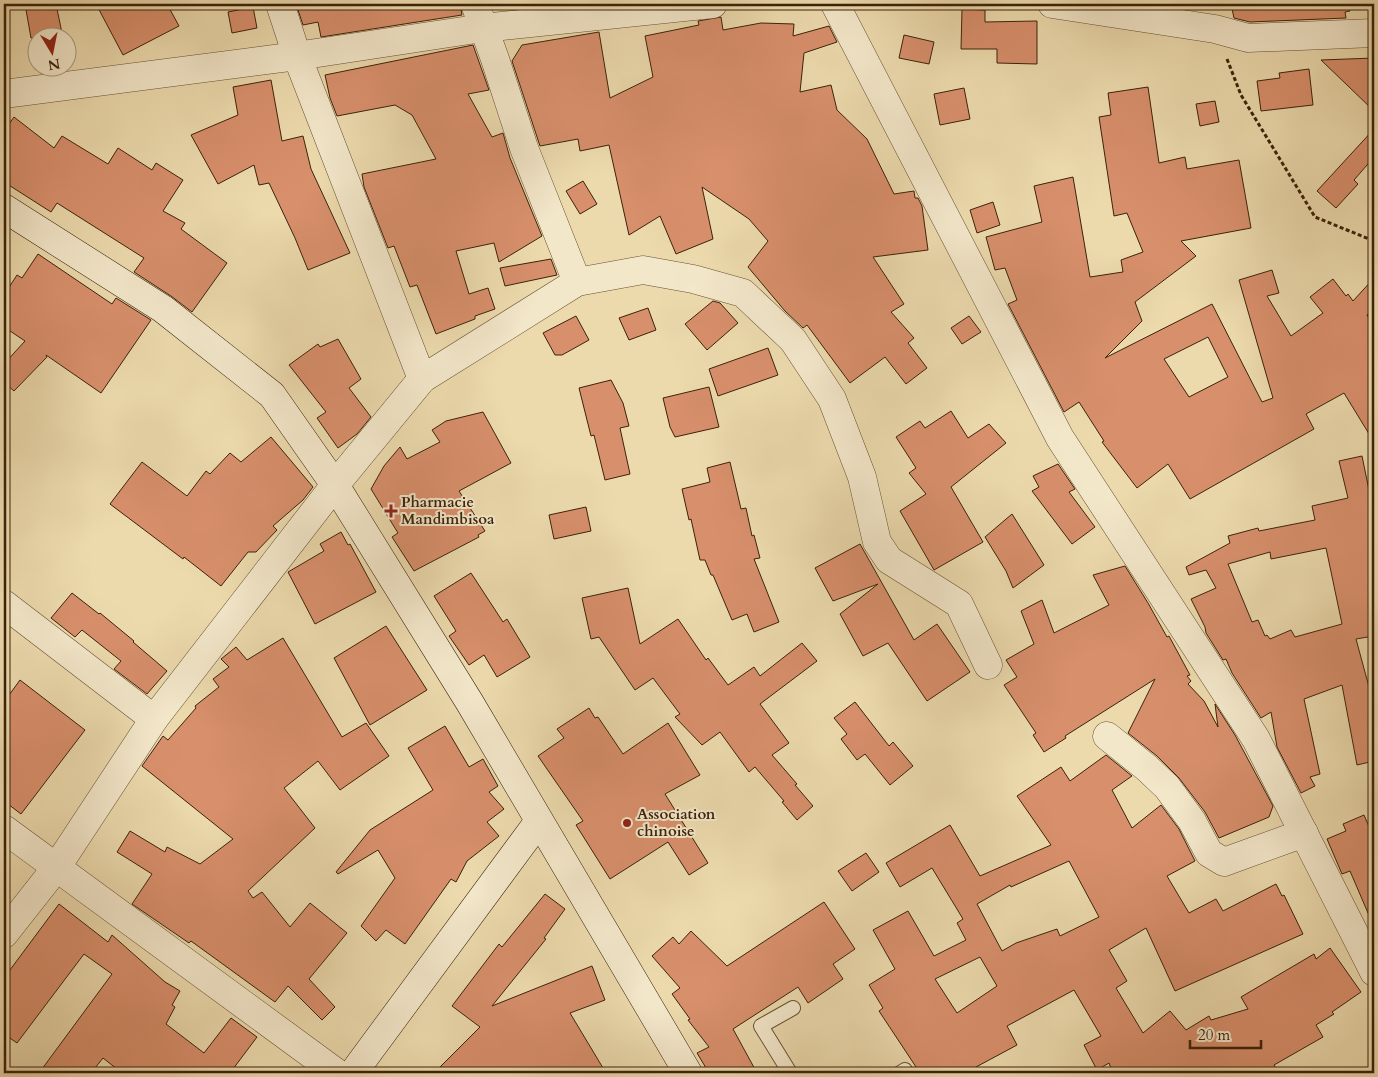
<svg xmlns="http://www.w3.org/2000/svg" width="1378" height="1077" font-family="Cardo,serif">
<rect width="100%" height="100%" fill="#ecdaad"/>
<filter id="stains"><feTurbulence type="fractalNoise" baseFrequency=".004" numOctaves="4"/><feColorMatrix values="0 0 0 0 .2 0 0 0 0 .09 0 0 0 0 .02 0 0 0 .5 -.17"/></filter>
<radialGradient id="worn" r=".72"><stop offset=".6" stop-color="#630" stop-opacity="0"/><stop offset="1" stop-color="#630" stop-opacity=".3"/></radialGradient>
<g fill="#d88f6c" stroke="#3b2209" fill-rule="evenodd">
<polygon points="25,4 56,4 63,38 31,38"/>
<polygon points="96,4 167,4 179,26 123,55"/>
<polygon points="296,4 460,4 462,15 321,37 318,22 303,25"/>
<polygon points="1231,4 1349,4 1350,11 1345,12 1346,18 1250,22 1234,18"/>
<polygon points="253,7 257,28 232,33 228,12"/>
<polygon points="962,9 985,10 985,22 1037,21 1037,64 997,63 997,49 961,49"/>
<polygon points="721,17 723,30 761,23 794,24 793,36 829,26 837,42 804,53 800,92 831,85 837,110 867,139 894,194 914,191 915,198 918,198 922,206 928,250 873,257 904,304 891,312 914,338 908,343 927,368 906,384 885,357 850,383 807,325 803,328 785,311 748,267 768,241 749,219 702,187 713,239 676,254 660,216 629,235 609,145 580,151 578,139 540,146 512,61 522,45 599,32 610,98 653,77 645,36 699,25 698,21"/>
<polygon points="904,35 934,42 929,64 899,58"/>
<polygon points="473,45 489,90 468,94 492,137 503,133 510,158 542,236 499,262 494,243 456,251 469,294 488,288 495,309 475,316 475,319 436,334 417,285 410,287 394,246 388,248 364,187 362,174 436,159 412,115 395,105 337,116 330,98 325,75"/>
<polygon points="1374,58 1374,111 1321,60"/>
<polygon points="1309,69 1313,105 1261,111 1257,81 1280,78 1279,73"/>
<polygon points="271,80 282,141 303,136 311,169 350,253 308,270 295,238 269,183 259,185 254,165 218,184 191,135 238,115 233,87"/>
<path d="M1148,87l11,76 26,-6 2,12 52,-9 12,68 -70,13 15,15 -61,46 7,19 -37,37 107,-54 50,98 11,-4 -34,-118 33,-10 7,23 -12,3 24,40 32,-23 -13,-16 23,-18 13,17 2,-2 5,7 21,-23v30l-7,7 7,12v115l-30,-49 -38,21 8,15 -124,70 -22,-35 -31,24 -35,-46 2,-1 -25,-39 -15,10 -56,-108 9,-4 -12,-32 -10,2 -9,-33 56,-15 -8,-36 39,-9 17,100 33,-5 -2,-12 22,-8 -16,-39 -13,3 -15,-99 12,-2 -3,-22zM1208,337l20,40 -39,20 -25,-38z"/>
<polygon points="964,88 970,119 940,125 934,94"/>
<polygon points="1215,101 1219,122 1200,126 1196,104"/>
<polygon points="14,117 54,148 62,136 108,164 118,148 152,170 156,163 183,180 163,211 185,223 181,229 227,263 192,312 171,296 134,272 144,258 57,203 51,212 4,182 4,131"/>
<polygon points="1374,129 1374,157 1354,180 1358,184 1336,208 1317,191"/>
<polygon points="583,181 597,204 580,214 566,191"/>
<polygon points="993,202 1000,225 977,233 970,210"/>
<polygon points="38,254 112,304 116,298 151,320 101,393 46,355 47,357 14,391 4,382 4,364 25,341 4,327 4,295 17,275 22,278"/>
<polygon points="551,259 557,275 505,286 500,268"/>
<polygon points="713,301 720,303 738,323 707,350 685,324"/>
<polygon points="648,308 656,330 629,340 619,318"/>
<polygon points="576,316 589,340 562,355 555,355 543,333"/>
<polygon points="969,316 981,332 962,344 951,328"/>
<polygon points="338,339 361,379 349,388 371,417 357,434 338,448 317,418 326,412 289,365 318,344 320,347"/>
<polygon points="768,348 778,375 718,396 709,369"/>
<polygon points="611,380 623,403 629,426 620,428 630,474 605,480 594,435 591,436 579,388"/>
<polygon points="709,387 719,427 675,437 670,427 663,398"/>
<polygon points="951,411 968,438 989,424 1006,443 951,487 983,542 934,570 900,511 926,494 909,473 916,468 896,437 920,421 925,428"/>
<polygon points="483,412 511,463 459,491 485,531 478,535 479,537 414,571 392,537 398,533 371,489 384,466 400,447 407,459 440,442 432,430 446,421"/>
<polygon points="271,437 313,487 303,500 273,526 277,530 256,552 248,552 221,586 184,557 183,559 110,504 142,462 187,496 206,471 210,474 230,453 241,462"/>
<path d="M1362,456l8,39 4,-1v142l-18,3 13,48 5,-1v75l-17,4 -15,-80 -38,14 16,75 -10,3 5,9 -14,7 -24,-46 -6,-35 -10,6 -29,-45 -6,-14 -3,1 -17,-27 -1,-6 -14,-28 25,-11 -10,-18 -17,5 -3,-8 44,-24 -2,-7 30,-8 1,3 56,-11 -3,-14 36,-8 -9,-37zM1326,548l16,76 -47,13 -4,-7 -21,9 -3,-4 -2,1 -7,-16 -6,2 -24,-58 42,-12 1,7z"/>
<polygon points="730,462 741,509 746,508 752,536 754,535 760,558 754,559 779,622 754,632 747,614 732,620 713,575 711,575 705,560 700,560 691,519 689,520 682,489 710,482 707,468"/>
<polygon points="1058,464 1075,489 1069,492 1095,527 1072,544 1032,491 1039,487 1033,476"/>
<polygon points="586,507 591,531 554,539 549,515"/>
<polygon points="1012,514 1044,565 1013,588 1006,571 985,537"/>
<polygon points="341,532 348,545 350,544 376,592 315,624 288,572 324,551 320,544"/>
<polygon points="860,544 914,640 937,624 970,672 927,701 888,643 863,656 840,614 878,584 833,601 815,568"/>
<polygon points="1125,566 1148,603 1167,637 1169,636 1190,675 1187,676 1191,681 1188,684 1204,701 1218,727 1215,704 1235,735 1273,806 1269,817 1219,838 1205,812 1179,778 1157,756 1128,733 1155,679 1065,736 1066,738 1044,752 1033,735 1036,733 1004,685 1017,677 1006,660 1034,644 1021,611 1042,600 1054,633 1109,605 1093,575"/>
<polygon points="471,573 503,622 507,619 530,657 497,677 484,655 469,665 449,636 456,631 434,596"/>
<polygon points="628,588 640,644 678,619 706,660 708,658 728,685 754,667 760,676 802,643 817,661 760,704 789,743 772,755 797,784 795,785 813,806 797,820 782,802 784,801 755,767 749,772 720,732 702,745 675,717 680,714 653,678 635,690 599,637 591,639 582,598"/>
<polygon points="72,593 99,614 100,613 134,641 133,642 167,671 147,694 114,669 121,661 82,630 75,637 51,618"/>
<polygon points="386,626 427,690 370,725 334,658"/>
<polygon points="283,638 342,737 366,723 389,756 340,790 318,761 284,788 315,828 248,891 253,898 262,892 290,927 310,903 347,933 309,979 335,1007 322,1020 288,986 275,1002 191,941 189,943 132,904 152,874 117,852 130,831 165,852 167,847 200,864 233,839 142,766 163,736 168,740 196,708 195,706 219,687 213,679 229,667 221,659 236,647 247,660"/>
<polygon points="20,680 85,730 21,814 4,801 4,702"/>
<polygon points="855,702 889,746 893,742 913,766 890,785 865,754 857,760 841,739 847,734 834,718"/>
<polygon points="589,708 595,718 598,717 623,754 668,723 700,775 665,794 708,863 689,875 668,842 610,879 576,825 583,821 538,756 564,738 557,729"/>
<polygon points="445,726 469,767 483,759 498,786 489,792 504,809 487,822 499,836 467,861 456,882 451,879 405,944 386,930 376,941 361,926 395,878 378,850 338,874 336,872 370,830 433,790 408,748"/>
<path d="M1106,755l26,21 -20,14 20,38 29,-23 18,24 16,32 -28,15 22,37 27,-14 7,12 53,-27 6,12 2,-1 19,39 -128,57 -29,-63 -37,22 18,31 -11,7 27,45 27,-22 16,19 23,-14 2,4 37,-11 -7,-12 73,-43 2,5 14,-11 31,44 -29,20 2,2 -18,11 7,12 -49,28 5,8h-166l-4,-10 -12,7 -13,-25 17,-9 -27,-46 -67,36 10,19 -41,22 4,6h-60l-41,-62 4,-3 -14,-23 26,-16 -22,-39 35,-19 26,45 32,-16 -9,-17 6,-4 -31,-51 -32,19 -14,-24 64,-38 30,51 71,-31 -34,-49 44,-29 9,14zM1069,861l30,56 -39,19 -3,-7 -41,14 -14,8 -25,-47 33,-19 1,2zM980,957l17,29 -40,27 -22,-34z"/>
<polygon points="1364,815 1374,838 1374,927 1350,871 1342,874 1327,839 1346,831 1343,824"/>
<polygon points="866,853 879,872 852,891 838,871"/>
<polygon points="545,894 565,909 544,938 546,939 492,1006 592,966 605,1000 570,1013 606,1073 434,1073 480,1027 452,1006 499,944 502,947"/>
<polygon points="824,902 855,949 833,964 843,979 808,1003 798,987 733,1029 757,1073 709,1073 697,1053 709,1047 688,1020 690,1019 672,994 680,988 652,956 673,937 679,944 691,931 727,966"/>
<polygon points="59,904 108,942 112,935 165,982 180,991 172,1005 175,1007 166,1024 204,1053 231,1018 257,1037 230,1073 122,1073 103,1058 91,1073 39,1073 112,974 84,954 17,1043 4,1034 4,978"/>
</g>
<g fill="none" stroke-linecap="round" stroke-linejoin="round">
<g stroke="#675032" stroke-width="16">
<g id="lane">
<polyline points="790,1073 761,1026 793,1008"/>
<polyline points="900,1073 905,1070 906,1073"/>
</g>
</g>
<g stroke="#675032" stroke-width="29">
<g id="street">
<polyline points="280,4 297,56 422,379"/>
<polyline points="475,4 495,59 524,148 577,282"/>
<polyline points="835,4 1060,438 1256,739 1374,972"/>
<polyline points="1052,4 1215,29 1248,38 1374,33"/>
<polyline points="4,94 297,56 483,28 713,4"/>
<polyline points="4,604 154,719"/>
<polyline points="1107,736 1147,768 1167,787 1192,821 1209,853 1224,862 1304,833"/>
<polyline points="4,829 337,1073"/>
<polyline points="4,934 56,868 154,719 335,485 422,379 577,282 643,270 693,279 743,293 793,340 832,399 862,477 877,542 889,560 959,604 988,665"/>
</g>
</g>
<g stroke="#3b2209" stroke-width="29">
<g id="secondary">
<polyline points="4,208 163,309 272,395 335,485 470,703 688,1073"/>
<polyline points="353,1073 539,821"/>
</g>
</g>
<polyline stroke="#3b2209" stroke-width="3" stroke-dasharray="4 2.5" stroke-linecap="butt" points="1227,59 1241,95 1315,217 1374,241"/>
<use href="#lane" stroke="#f3e7ca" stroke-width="14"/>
<use href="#street" stroke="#f3e7ca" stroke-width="28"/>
<use href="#secondary" stroke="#f3e7ca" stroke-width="28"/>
</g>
<g fill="#8f2418" stroke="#f3e7ca" stroke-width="2">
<path d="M388.5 503.5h5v5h5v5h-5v5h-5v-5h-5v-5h5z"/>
<circle cx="627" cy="823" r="5"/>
</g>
<g text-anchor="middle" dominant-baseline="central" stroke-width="4" stroke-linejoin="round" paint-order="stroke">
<g font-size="15" font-weight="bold" fill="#3b2209" stroke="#f3e7ca" text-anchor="start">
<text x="401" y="502">Pharmacie<tspan x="401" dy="17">Mandimbisoa</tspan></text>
<text x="637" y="814">Association<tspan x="637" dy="17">chinoise</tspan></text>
</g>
</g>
<rect width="1378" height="1077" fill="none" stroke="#ecdaad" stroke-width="20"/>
<rect x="5" y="5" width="1368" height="1067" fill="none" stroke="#3b2209" stroke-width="2.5"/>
<rect x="10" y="10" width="1358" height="1057" fill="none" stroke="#3b2209"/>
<g transform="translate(52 52) rotate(170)"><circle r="24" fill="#f3e7ca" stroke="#a9987d"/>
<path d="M0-4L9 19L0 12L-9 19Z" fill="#8f2418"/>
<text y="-8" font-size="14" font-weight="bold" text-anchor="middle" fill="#3b2209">N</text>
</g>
<path d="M1190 1040v8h71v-8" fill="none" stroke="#3b2209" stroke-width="2.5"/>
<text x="1198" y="1040" font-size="15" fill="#3b2209" stroke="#f3e7ca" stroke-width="4" paint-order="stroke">20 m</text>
<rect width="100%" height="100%" filter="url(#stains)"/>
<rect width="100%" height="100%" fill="url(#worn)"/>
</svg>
